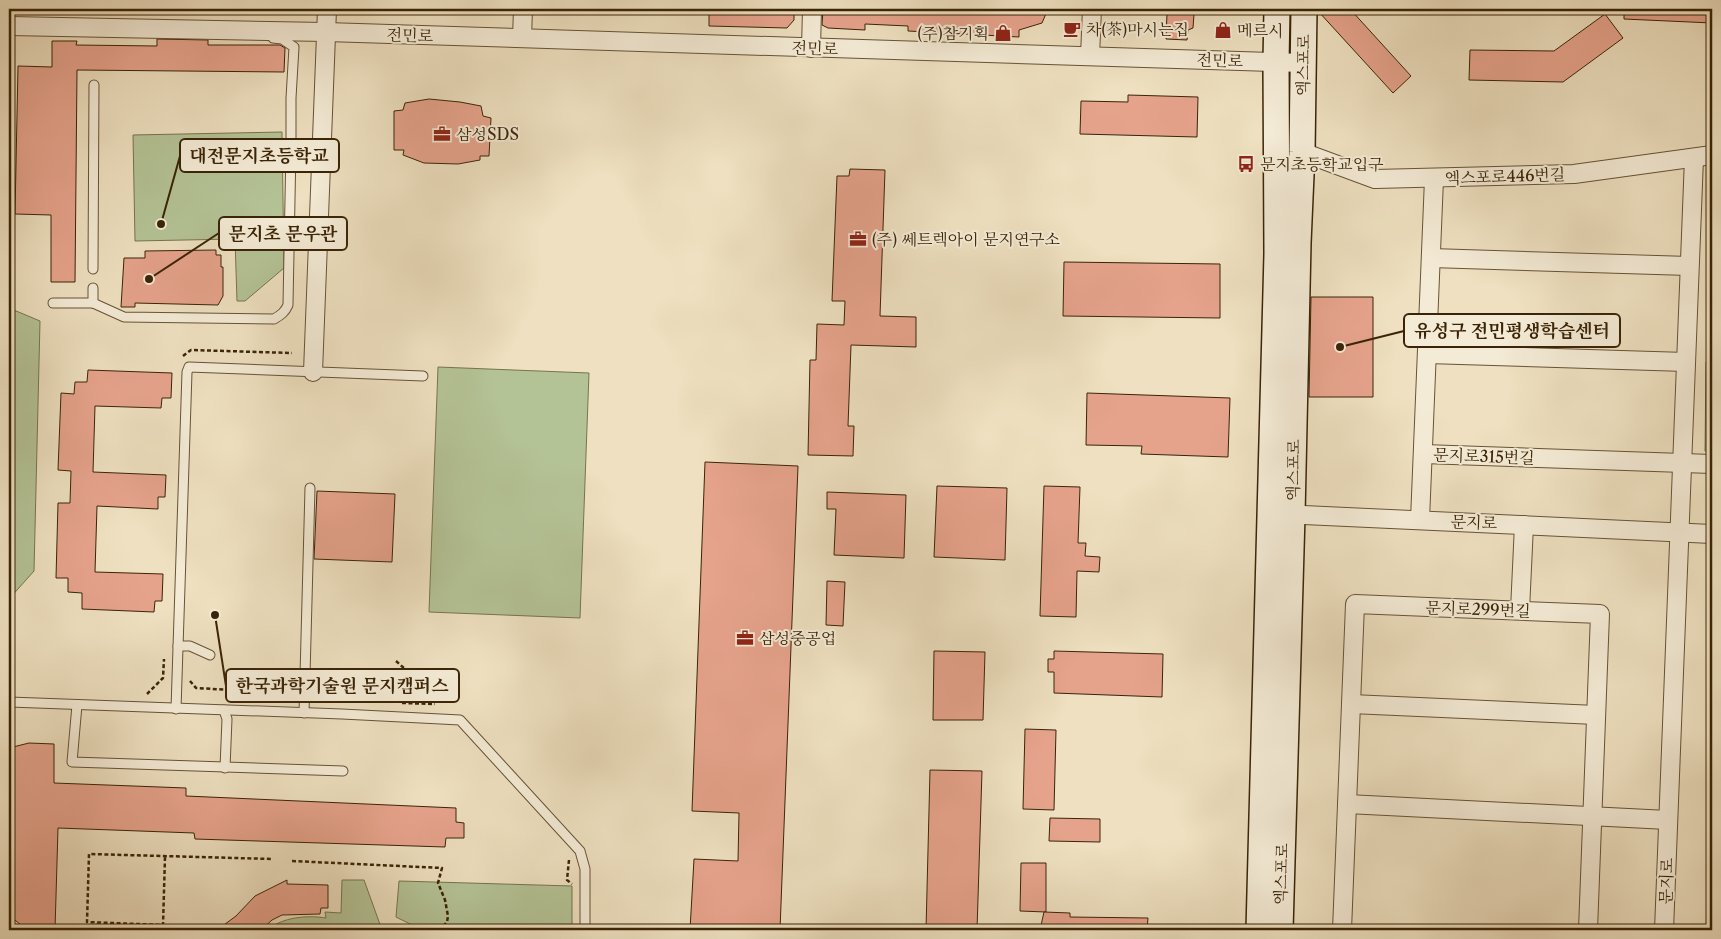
<svg xmlns="http://www.w3.org/2000/svg" width="1721" height="939" font-family="'Libre Caslon Text','Noto Serif KR',serif">
<rect width="100%" height="100%" fill="#eee0c0"/>
<filter id="stains"><feTurbulence type="fractalNoise" baseFrequency=".004" numOctaves="4"/><feColorMatrix values="0 0 0 0 .2 0 0 0 0 .09 0 0 0 0 .02 0 0 0 .5 -.17"/></filter>
<radialGradient id="worn" r=".72"><stop offset=".6" stop-color="#630" stop-opacity="0"/><stop offset="1" stop-color="#630" stop-opacity=".3"/></radialGradient>
<g fill="#b4c396" stroke="#77744e">
<polygon points="282,132 284,268 245,301 237,301 235,239 135,241 133,135"/>
<polygon points="9,308 40,321 34,571 9,599"/>
<polygon points="1706,362 1712,362 1712,451 1705,451"/>
<polygon points="438,367 589,373 580,618 429,612"/>
<path d="M342,880h22l18,50h-114c14,-13 39,-15 58,-12l-1,-6 16,1z"/>
<polygon points="399,881 572,886 572,930 419,930 418,928 396,917"/>
</g>
<g fill="#e6a38c" stroke="#3a2407">
<polygon points="709,9 794,9 794,20 787,28 709,26"/>
<polygon points="823,9 1048,9 1042,23 1019,30 1019,37 908,31 908,26 865,24 865,30 828,28 822,25"/>
<polygon points="1318,9 1350,9 1411,76 1393,93 1318,11"/>
<polygon points="1624,9 1712,9 1712,23 1624,19"/>
<polygon points="1167,13 1194,14 1193,28 1188,30 1187,40 1166,39"/>
<polygon points="1605,14 1623,38 1563,82 1469,80 1470,50 1554,51"/>
<polygon points="157,39 208,40 208,45 280,45 285,48 284,72 77,70 75,282 51,282 51,215 15,214 18,66 52,67 52,41 77,41 76,45 157,46"/>
<polygon points="1128,95 1198,97 1197,137 1080,134 1081,101 1128,102"/>
<polygon points="429,99 460,102 481,106 483,116 491,118 489,156 480,156 480,160 458,164 424,163 403,155 404,150 394,150 394,111 403,110 405,103"/>
<polygon points="850,169 885,170 880,316 916,317 916,347 851,345 848,426 854,426 853,456 808,455 810,360 816,360 817,324 844,325 845,301 832,301 837,176 849,176"/>
<polygon points="216,250 216,255 221,255 221,267 223,267 223,296 218,305 135,303 135,307 121,307 124,258 145,258 145,251"/>
<polygon points="1064,262 1220,264 1220,318 1063,316"/>
<polygon points="1311,297 1373,297 1373,397 1309,397"/>
<polygon points="88,370 172,373 171,398 162,398 161,408 95,406 93,472 166,475 165,497 158,497 158,509 97,506 95,572 163,574 162,601 155,601 154,612 82,609 82,593 68,592 68,578 56,578 58,503 70,503 71,471 58,470 61,393 74,394 75,382 87,382"/>
<polygon points="1087,393 1230,398 1228,457 1141,454 1142,446 1086,445"/>
<polygon points="705,462 798,466 780,930 690,930 694,859 738,861 739,813 692,811"/>
<polygon points="937,486 1007,488 1005,560 934,557"/>
<polygon points="1044,486 1080,487 1078,543 1086,543 1085,556 1100,557 1099,572 1077,571 1076,617 1040,616"/>
<polygon points="317,491 395,494 392,562 314,559"/>
<polygon points="827,492 906,495 904,558 834,555 836,509 827,509"/>
<polygon points="827,581 845,582 843,626 826,625"/>
<polygon points="934,651 985,652 983,720 933,720"/>
<polygon points="1054,651 1163,654 1162,697 1054,693 1054,672 1048,672 1048,659 1054,659"/>
<polygon points="1025,729 1056,730 1054,810 1023,809"/>
<polygon points="29,743 54,744 54,783 186,788 186,796 456,808 456,822 464,823 464,838 446,838 445,847 195,839 194,833 58,828 55,930 32,929 21,925 9,915 9,748"/>
<polygon points="930,770 982,771 977,930 926,930"/>
<polygon points="1050,818 1100,819 1100,842 1049,841"/>
<polygon points="1021,863 1046,863 1046,912 1020,911"/>
<polygon points="287,880 287,884 328,885 328,908 321,908 320,914 282,915 272,920 261,930 217,930 236,916 255,896"/>
<polygon points="1044,912 1070,913 1070,917 1148,918 1147,930 1040,930"/>
</g>
<g fill="none" stroke-linecap="round" stroke-linejoin="round">
<g stroke="#675335" stroke-width="11">
<g id="service">
<polyline points="273,38 282,39 294,47 291,98 291,147 322,147"/>
<polyline points="93,269 94,85"/>
<path d="M93,288v15l31,14 150,2c7,-4 11,-7 14,-14l3,-158"/>
<polyline points="53,303 93,303"/>
<polyline points="178,646 190,646 210,655"/>
<polyline points="9,702 342,714 460,720 580,851 585,869 585,930"/>
<polyline points="77,705 72,762 343,771"/>
<polyline points="176,709 187,372 189,367 423,376"/>
<polyline points="224,710 227,719 225,768"/>
<polyline points="304,713 310,488"/>
</g>
</g>
<g stroke="#675335" stroke-width="20">
<g id="minor">
<polyline points="9,26 326,32 1303,63"/>
<polyline points="522,38 523,9"/>
<polyline points="811,48 812,9"/>
<polyline points="1090,56 1092,9"/>
<polyline points="1302,152 1375,179 1574,174 1712,155"/>
<polyline points="1431,258 1689,266"/>
<polyline points="1427,354 1686,362"/>
<polyline points="313,372 327,9"/>
<polyline points="1423,454 1712,464"/>
<polyline points="1282,514 1712,534"/>
<polyline points="1420,520 1434,179"/>
<polyline points="1520,610 1524,525"/>
<polyline points="1351,704 1596,715"/>
<polyline points="1347,804 1668,820"/>
<polyline points="1342,930 1355,604 1600,614 1588,930"/>
<polyline points="1664,930 1694,158"/>
</g>
</g>
<g stroke="#3a2407" stroke-width="28">
<g id="secondary">
<polyline points="1259,930 1277,254 1276,62 1277,9"/>
<polyline points="1280,930 1292,515 1298,243 1302,152 1304,9"/>
</g>
</g>
<g stroke="#3a2407" stroke-width="2.5" stroke-dasharray="4 2.5" stroke-linecap="butt">
<polyline points="183,356 191,350 292,353"/>
<polyline points="396,661 423,685"/>
<polyline points="190,681 196,688 268,692 292,699"/>
<polyline points="316,682 424,685 435,703"/>
<polyline points="147,694 163,678 164,659"/>
<polyline points="402,703 435,704"/>
<polyline points="165,857 163,925 87,922 89,854 272,859"/>
<polyline points="569,860 567,880 572,884"/>
<polyline points="292,861 442,868 438,883 445,900 448,916 447,922 440,930"/>
<polyline points="97,930 97,923"/>
<polyline points="156,930 156,925"/>
<polyline points="385,930 393,928 401,930"/>
</g>
<use href="#service" stroke="#f4ebd6" stroke-width="9"/>
<use href="#minor" stroke="#f4ebd6" stroke-width="18"/>
<use href="#secondary" stroke="#f4ebd6" stroke-width="25"/>
</g>
<defs>
<g id="cafe-bare" transform="scale(1.35)"><path d="M-5.5-4.5H6V0H3Q3 3.5 0 3.5H-2.5Q-5.5 3.5-5.5 0ZM3-3.2v2h1.7v-2ZM-6 4.5H4V6H-6Z" fill="#8f2418" stroke="#f4ebd6" stroke-width="2.5" paint-order="stroke"/></g>
<g id="shop-bare" transform="scale(1.35)"><path d="M-5-2.5h2.3a2.7 3.5 0 0 1 5.4 0H5L5.5 6h-11ZM-1.5-2.5h3a1.5 2.3 0 0 0-3 0Z" fill="#8f2418" stroke="#f4ebd6" stroke-width="2.5" paint-order="stroke"/></g>
<g id="office-bare" transform="scale(1.35)"><path d="M-6-3h4V-5.5h4V-3h4V5H-6ZM-1-4.5V-3h2v-1.5ZM-6 0V1H6V0Z" fill="#8f2418" stroke="#f4ebd6" stroke-width="2.5" paint-order="stroke"/></g>
<g id="bus-bare" transform="scale(1.35)"><path d="M-5-6H5V4H4V6H2V4H-2V6H-4V4H-5ZM-3.5-4V0h7V-4ZM-3.5 1.2v1.5H-2V1.2ZM2 1.2v1.5H3.5V1.2Z" fill="#8f2418" stroke="#f4ebd6" stroke-width="2.5" paint-order="stroke"/></g>
</defs>
<g fill-rule="evenodd">
<use href="#cafe-bare" x="1072" y="29"/>
<use href="#shop-bare" x="1223" y="30"/>
<use href="#shop-bare" x="1003" y="33"/>
<use href="#office-bare" x="442" y="134"/>
<use href="#bus-bare" x="1246" y="164"/>
<use href="#office-bare" x="858" y="239"/>
<use href="#office-bare" x="745" y="638"/>
</g>
<g text-anchor="middle" dominant-baseline="central" stroke-width="4" stroke-linejoin="round" paint-order="stroke">
<g font-size="16" fill="#3a2407" stroke="#f4ebd6" text-anchor="start">
<text x="1086" y="29">차(茶)마시는집</text>
<text x="1237" y="30">메르시</text>
<text x="989" y="33" text-anchor="end">(주)참기획</text>
<text x="456" y="134">삼성SDS</text>
<text x="1260" y="164">문지초등학교입구</text>
<text x="872" y="239">(주) 쎄트렉아이 문지연구소</text>
<text x="759" y="638">삼성중공업</text>
</g>
<g font-size="16" fill="#3a2407" stroke="#f4ebd6">
<text transform="translate(410 35) rotate(2)">전민로</text>
<text transform="translate(815 48) rotate(2)">전민로</text>
<text transform="translate(1220 60) rotate(2)">전민로</text>
<text transform="translate(1303 65) rotate(-89)">엑스포로</text>
<text transform="translate(1505 176) rotate(-2)">엑스포로446번길</text>
<text transform="translate(1484 456) rotate(2)">문지로315번길</text>
<text transform="translate(1293 470) rotate(-89)">엑스포로</text>
<text transform="translate(1474 522) rotate(2)">문지로</text>
<text transform="translate(1478 609) rotate(2)">문지로299번길</text>
<text transform="translate(1281 874) rotate(-88)">엑스포로</text>
<text transform="translate(1666 881) rotate(-88)">문지로</text>
</g>
</g>
<path fill="none" stroke="#3a2407" stroke-width="2" d="M161 224L180 156M149 279L219 233M1340 347L1404 331M215 615L226 686"/>
<g fill="#3a2407" stroke="#f4ebd6" stroke-width="2">
<circle cx="161" cy="224" r="5"/>
<circle cx="149" cy="279" r="5"/>
<circle cx="1340" cy="347" r="5"/>
<circle cx="215" cy="615" r="5"/>
</g>
<g fill="#f4ebd6" stroke="#3a2407" stroke-width="2">
<rect x="180" y="139" width="159" height="33" rx="5"/>
<rect x="219" y="217" width="128" height="33" rx="5"/>
<rect x="1404" y="314" width="216" height="33" rx="5"/>
<rect x="226" y="669" width="233" height="33" rx="5"/>
</g>
<g font-size="18" text-anchor="middle" font-weight="bold" fill="#3a2407">
<text x="259" y="162">대전문지초등학교</text>
<text x="283" y="240">문지초 문우관</text>
<text x="1512" y="337">유성구 전민평생학습센터</text>
<text x="342" y="692">한국과학기술원 문지캠퍼스</text>
</g>
<rect width="1721" height="939" fill="none" stroke="#eee0c0" stroke-width="30"/>
<rect x="10" y="10" width="1701" height="919" fill="none" stroke="#3a2407" stroke-width="2.5"/>
<rect x="15" y="15" width="1691" height="909" fill="none" stroke="#3a2407"/>
<rect width="100%" height="100%" filter="url(#stains)"/>
<rect width="100%" height="100%" fill="url(#worn)"/>
</svg>
